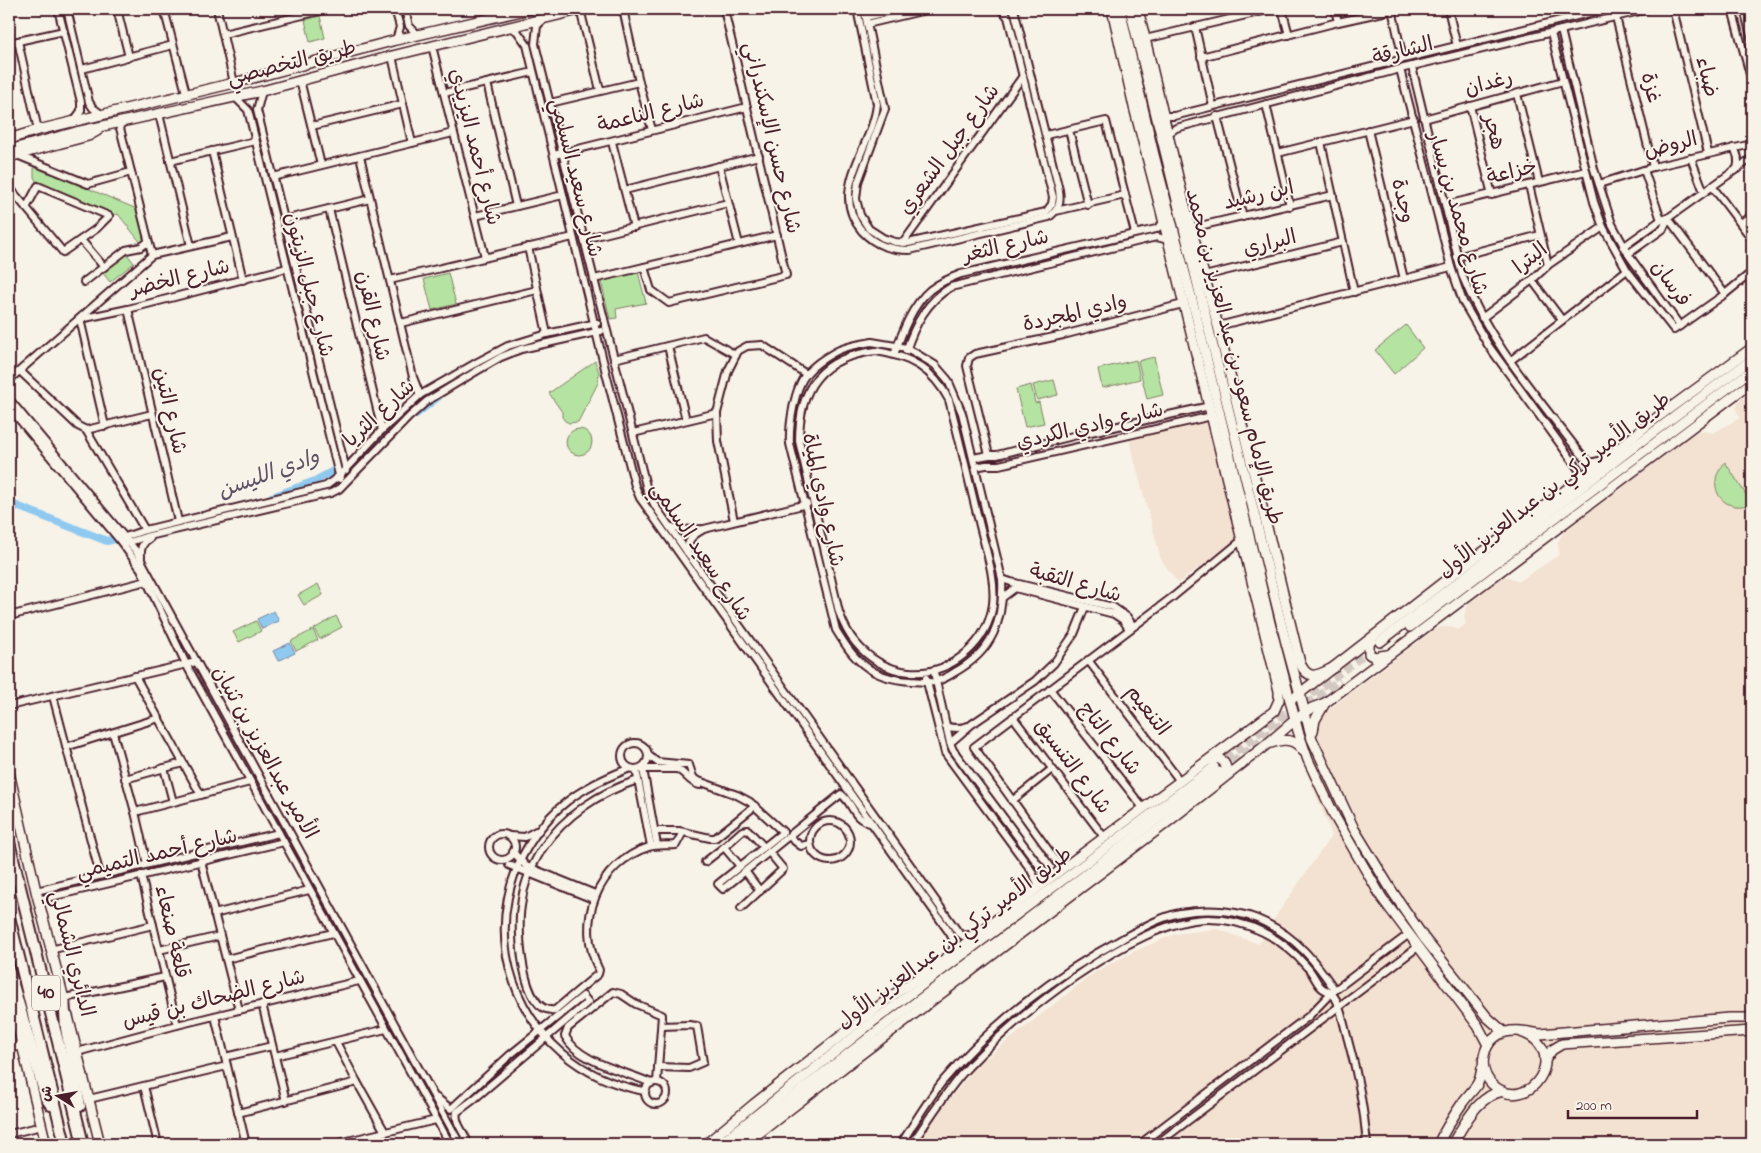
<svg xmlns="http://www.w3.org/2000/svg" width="1761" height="1153" font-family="'Indie Flower','Playpen Sans Arabic',sans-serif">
<rect width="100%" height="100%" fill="#f7f3e8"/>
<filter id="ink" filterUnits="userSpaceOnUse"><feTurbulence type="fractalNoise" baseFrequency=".02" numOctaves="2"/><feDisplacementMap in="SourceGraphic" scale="10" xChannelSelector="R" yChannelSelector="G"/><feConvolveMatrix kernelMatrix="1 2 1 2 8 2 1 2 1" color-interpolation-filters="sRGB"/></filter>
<g filter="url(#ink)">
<g fill="#f3e1d1">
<polygon points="1752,388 1752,1144 921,1144 928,1127 976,1066 1095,972 1135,951 1175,934 1217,929 1259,944 1278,913 1332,835 1306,770 1308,760 1320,755 1315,731 1316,725 1323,714 1431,632 1441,627 1452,627 1458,630 1466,624 1464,617 1468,604 1500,579 1505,577 1509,577 1518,582 1559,555 1558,542 1564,532 1693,434 1703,431 1713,433 1740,418 1736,409 1738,402"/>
<polygon points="1208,421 1237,539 1178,583 1161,559 1129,440"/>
</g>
<g fill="#b5e3a2" stroke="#808166">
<polygon points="320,16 325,38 310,42 305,20"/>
<polygon points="34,166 137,209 144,241 141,243 118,214 114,215 37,183 34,177"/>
<polygon points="126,253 134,263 110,282 102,272"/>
<polygon points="638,272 646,303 616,309 617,318 610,319 601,281"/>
<polygon points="448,273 456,304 432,310 424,279"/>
<polygon points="1406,325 1423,348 1394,374 1375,350"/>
<polygon points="1154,357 1163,395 1147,399 1138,361"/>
<polygon points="1136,360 1140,379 1102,388 1098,369"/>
<polygon points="595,361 599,372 598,383 578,422 569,423 565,421 562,417 562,412 549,393"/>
<polygon points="1054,380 1058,395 1037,400 1033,385"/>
<polygon points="1031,385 1035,403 1039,402 1044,423 1025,427 1016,389"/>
<circle cx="579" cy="442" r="13"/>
<path d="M1725,462l27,42c-5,1 -11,3 -16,2 -13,-1 -22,-13 -20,-26 0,-6 5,-12 9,-18z"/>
<polygon points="318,584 323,595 304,605 298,595"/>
<polygon points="336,616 342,627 320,639 314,629"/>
<polygon points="256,621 261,631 239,642 233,632"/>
<polygon points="313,630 318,640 296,651 291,641"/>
</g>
<g fill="#90c9ef" stroke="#7485a1">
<polygon points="274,611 279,621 262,629 257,619"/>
<polygon points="290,643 295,653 278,661 273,651"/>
</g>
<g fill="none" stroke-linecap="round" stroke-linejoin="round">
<g stroke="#90c9ef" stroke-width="8">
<polyline points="548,340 573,333"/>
<polyline points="416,414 439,396"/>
<polyline points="272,497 315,481 364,454 389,434"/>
<polyline points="9,503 107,541 124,537"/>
</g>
<g stroke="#d4c9c2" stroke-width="9" stroke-dasharray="9 4.5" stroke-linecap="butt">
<polyline points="1214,767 1380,642"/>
<polyline points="1221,771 1340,680"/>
</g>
<g stroke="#4a1f2b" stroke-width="10">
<g id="minor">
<polyline points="58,9 81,102 81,111 73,122"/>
<polyline points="67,9 89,102 93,108 101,114"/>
<polyline points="117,9 129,57"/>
<polyline points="164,9 186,93"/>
<polyline points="217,9 234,83"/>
<polyline points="395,9 400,27 396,40"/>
<polyline points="405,9 409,26 418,35"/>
<polyline points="580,9 600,90"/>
<polyline points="623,9 639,82 652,130"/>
<path d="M857,9l20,95c-4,43 -50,86 -15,127 14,15 29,19 48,19l139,-33c10,-8 12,-14 10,-27l-44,-177 -3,-4"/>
<polyline points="864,9 885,109 858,182 856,199 860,215 869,229 883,238 895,242 908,243 1046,212 1052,204 1053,197 1008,17 1001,9"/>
<polyline points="1282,9 1289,35"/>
<polyline points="1335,9 1338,22"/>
<polyline points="1392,9 1403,59"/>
<polyline points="1448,9 1457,46"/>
<polyline points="1673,9 1708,153"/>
<polyline points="1732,9 1752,82"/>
<polyline points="1744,9 1752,40"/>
<polyline points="866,17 900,9"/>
<polyline points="1616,17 1653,167"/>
<polyline points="544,19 537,26 535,44 647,490 655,506 687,552 958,932 963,936 975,934"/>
<polyline points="867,24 930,9"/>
<path d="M509,27l8,4 10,14 79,328 29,113 5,12 309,434c5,8 7,13 2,21"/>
<polyline points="1195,27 1213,106"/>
<polyline points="1561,30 1594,169 1612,224 1630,257 1680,326"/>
<polyline points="1551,33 1594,202 1603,227 1627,270 1674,330 1725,294 1752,272"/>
<polyline points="223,34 328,9"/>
<polyline points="1145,39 1272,9"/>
<polyline points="18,41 38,130"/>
<polyline points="9,43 64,31"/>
<polyline points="432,46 485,257"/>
<polyline points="392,56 412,143"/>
<polyline points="1201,57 1338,22 1392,10"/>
<path d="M1412,67l50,208c26,65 72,118 115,174l12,14 10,-2"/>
<polyline points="82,69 173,45"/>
<polyline points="1400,69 1451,267 1463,302 1488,345 1577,467 1580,472 1575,482"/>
<polyline points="300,80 321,165"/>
<polyline points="487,83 516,206"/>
<polyline points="262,91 257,110 346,470"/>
<polyline points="444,93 533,72"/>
<polyline points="1517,94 1539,182"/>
<polyline points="235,97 248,110 340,479"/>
<polyline points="550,103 639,82"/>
<polyline points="1266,104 1290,206"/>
<polyline points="1470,106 1492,195"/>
<polyline points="159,114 191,246"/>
<polyline points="1164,116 1174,116 1605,9"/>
<polyline points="1217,116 1243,217"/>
<polyline points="1424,119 1563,81"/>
<polyline points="119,124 152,255"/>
<polyline points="312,126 403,104"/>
<polyline points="1069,130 1088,205"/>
<polyline points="1368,130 1404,279"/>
<polyline points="1169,133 1176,128 1400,69 1648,9"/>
<polyline points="1046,135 1106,121 1135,233"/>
<polyline points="612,142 634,227"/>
<polyline points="1321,142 1354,292"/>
<path d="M1733,148c6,6 6,13 4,21"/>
<polyline points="212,151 243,280"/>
<polyline points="1278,153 1414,119"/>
<polyline points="17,155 88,184 131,172"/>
<polyline points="554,155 747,107"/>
<polyline points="360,156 413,377 420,395"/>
<polyline points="1691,158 1704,192"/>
<polyline points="170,161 255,141"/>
<polyline points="719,166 739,244"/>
<polyline points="1644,170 1661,220"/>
<polyline points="273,177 453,133"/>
<polyline points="1599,184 1653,167 1752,144"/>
<polyline points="1529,185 1548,265"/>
<polyline points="1712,186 1752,239"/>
<polyline points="9,187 63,252 96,229 109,216 38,186 26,208"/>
<polyline points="625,190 759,156"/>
<polyline points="1446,205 1586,171"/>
<polyline points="329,209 382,430"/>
<polyline points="1056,211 1125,195"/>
<polyline points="475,216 563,195"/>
<polyline points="1668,218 1725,294"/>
<polyline points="283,220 370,199"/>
<polyline points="1741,223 1752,215"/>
<polyline points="1191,228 1333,195"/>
<polyline points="584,239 728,203"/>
<polyline points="81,240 104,267"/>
<polyline points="903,243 1023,76"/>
<polyline points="528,247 547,334"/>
<polyline points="1623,247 1661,220 1668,218 1752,158"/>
<polyline points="1628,254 1663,229 1668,218"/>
<polyline points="1457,257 1540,235"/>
<polyline points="644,267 651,290 669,303 786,275 724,9"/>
<polyline points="1204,276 1343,242"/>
<polyline points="594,279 777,235"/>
<polyline points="390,280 573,237"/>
<polyline points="1532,280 1562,320"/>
<polyline points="84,282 126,250 141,247 148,242"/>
<polyline points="128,309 178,521"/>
<polyline points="1482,318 1532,280 1548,265 1603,227"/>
<polyline points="401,323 537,290"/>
<polyline points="1218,326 1451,267"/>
<path d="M872,342l35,6 28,17 13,15 14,33 40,166c2,41 -9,72 -47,93 -6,4 -14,8 -21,10 -7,1 -16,-1 -23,-1 -16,-1 -34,-5 -47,-16 -12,-9 -20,-22 -28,-35l-46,-186c-1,-19 4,-56 17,-71 7,-8 19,-16 28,-21 11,-6 25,-8 37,-10z"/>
<polyline points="668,346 686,420"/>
<path d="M876,351c34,5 57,18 73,49 11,41 20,82 30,122 6,26 17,55 14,82 -3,21 -12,36 -27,49 -35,30 -82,24 -111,-11 -8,-9 -12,-19 -16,-30l-40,-171c0,-54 22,-84 77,-90z"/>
<path d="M906,351c9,-27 21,-50 45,-64l197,-48 9,-2 11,3"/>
<path d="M894,355c8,-22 18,-50 36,-65 9,-7 20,-12 31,-16l195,-45 8,-6"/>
<polyline points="614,359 704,337 736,355"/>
<polyline points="1510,361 1627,270"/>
<polyline points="20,371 78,426 86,430 145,530"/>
<polyline points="9,380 152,255 232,237"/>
<polyline points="9,399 136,551 460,1144"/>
<polyline points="9,407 118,538 141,569 186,664 450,1144"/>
<polyline points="105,426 80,319 128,309 287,268"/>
<polyline points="86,430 152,414"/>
<polyline points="633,433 717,413"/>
<polyline points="989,455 967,366 969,358 975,354 1063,335 1183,304"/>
<polyline points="973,458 989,455 997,455 1077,435 1210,406"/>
<polyline points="975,467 986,465 999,465 1212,416"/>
<polyline points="734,521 718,441 717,413 728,371 738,351 747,346 762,345 806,374"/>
<polyline points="669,526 682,530 704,529 807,504"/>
<polyline points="122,539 125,537 145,530 326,486 339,476 382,430 420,395 474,364 508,346 547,334 597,323"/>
<polyline points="127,543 145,537 331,493 339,489 409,417 427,401 475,372 501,357 521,349 601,331"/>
<path d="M687,552c1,-12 4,-16 15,-22"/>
<path d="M141,557c-1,-8 1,-15 9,-19"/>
<polyline points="1002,579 1011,582 1113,607 1127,617 1133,626"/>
<polyline points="1003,597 1015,588 1114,614 1123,620 1129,629"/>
<polyline points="9,616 147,581"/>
<polyline points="1088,660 1180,781"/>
<polyline points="934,672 950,743 953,750 1038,864 1045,872 1053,876"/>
<polyline points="135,676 201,795"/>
<polyline points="926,678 945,753 1031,870 1039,886"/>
<polyline points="1050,689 1143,808"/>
<polyline points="53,696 100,875"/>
<polyline points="9,706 196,662"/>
<polyline points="1013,717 1104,837"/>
<path d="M945,726c9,3 15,3 23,0"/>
<polyline points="113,733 135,812 147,864"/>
<polyline points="950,743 972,724 1035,681 1054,663 1074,634 1085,607"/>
<circle cx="635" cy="756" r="13"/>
<polyline points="66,747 159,718"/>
<path d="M648,755l9,7 32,3 4,12 3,3 41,15 13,7 33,30 -65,52 5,5 118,-95c15,12 9,24 32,30"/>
<polyline points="164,768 173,802"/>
<path d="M630,768c-30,12 -58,25 -80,49 -91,99 -37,250 94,274"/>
<polyline points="636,769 651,846"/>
<path d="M639,769h38c9,4 12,14 23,16"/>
<polyline points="643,769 657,845"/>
<polyline points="125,779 183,763"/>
<path d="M638,780c-38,12 -73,35 -96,69 -11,17 -19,37 -21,57 -4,23 0,109 34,104l43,-36 1,-4c-25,-48 -1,-107 50,-123 9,-3 18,-1 27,-2l7,-13"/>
<polyline points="1012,801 1052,769"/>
<polyline points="135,812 250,782"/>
<circle cx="830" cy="841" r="20"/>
<polyline points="655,831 679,831 710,838 715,838 755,806"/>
<circle cx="502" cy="847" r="13"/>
<polyline points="790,835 792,839 801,846 810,844"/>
<polyline points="509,836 525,837 536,831"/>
<polyline points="724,847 742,831 748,830 764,847"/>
<polyline points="513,852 526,866 595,894"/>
<polyline points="201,861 239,1010"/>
<polyline points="705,862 724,847 740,866"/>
<polyline points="509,865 593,899"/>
<polyline points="1062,869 974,747 1174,596 1242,540"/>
<polyline points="745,871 760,891"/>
<polyline points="141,875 177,1025"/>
<polyline points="36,891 279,833"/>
<polyline points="38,900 284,842"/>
<polyline points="741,908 783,869 769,852"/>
<polyline points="214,914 309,890"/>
<polyline points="50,950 153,925"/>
<polyline points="159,950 220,936"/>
<polyline points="226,959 333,933"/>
<polyline points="64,998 165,977"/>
<polyline points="262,1004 286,1101"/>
<polyline points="215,1016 246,1144"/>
<polyline points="336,1042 357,1082 385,1132"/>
<polyline points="9,1049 22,1046"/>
<polyline points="77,1052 177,1025 359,981"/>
<polyline points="275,1056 386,1029"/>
<polyline points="225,1057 272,1046"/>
<polyline points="658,1067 689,1068 703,1062 697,1026 689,1025 662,1026"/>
<circle cx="656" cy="1093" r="11"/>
<path d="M651,1083c-26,-12 -72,-20 -86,-47l3,-8 45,-36 8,2 15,10 26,11 -5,67"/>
<polyline points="144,1086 158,1144"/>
<path d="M437,1098l14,11 59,-54 73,-59 5,6 -115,98 -16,12c-3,12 9,21 11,32"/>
<polyline points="89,1099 227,1066"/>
<polyline points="238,1113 357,1082"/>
<polyline points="9,1134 42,1126"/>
<polyline points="335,1144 436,1120"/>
<path d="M901,1144c13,-21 26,-43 42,-63 48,-57 114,-107 179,-142 18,-10 38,-22 58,-26 27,-5 61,-3 86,10 31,15 50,39 69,67l-4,3"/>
<path d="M912,1144c15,-23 30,-46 48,-68 47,-54 175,-157 248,-157 39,0 75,19 99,48 6,6 8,13 13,19 3,4 9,5 12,8 3,3 6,9 7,13 4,11 6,22 9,33 10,35 16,68 19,104"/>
<polyline points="1140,1144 1309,1016 1331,993 1409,934"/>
<polyline points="1157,1144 1419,946"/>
</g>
</g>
<g stroke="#4a1f2b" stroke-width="12">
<g id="major">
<polyline points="1120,9 1154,155 1196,315 1271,627 1298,731 1308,760 1335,817 1382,898 1478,1026 1488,1045"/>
<polyline points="1130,9 1285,639 1312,739 1354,829 1392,891 1424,938 1487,1017 1504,1032"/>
<path d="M1138,9l46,193 34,124 82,337c9,20 19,11 35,4"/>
<polyline points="9,139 38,130 234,83 396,40 530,9"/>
<polyline points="9,150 76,132 262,91 392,56 583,9"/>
<polyline points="9,157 88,136 97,131"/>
<polyline points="1410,627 1752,370"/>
<polyline points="1372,640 1369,644 1369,654 1374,657 1387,655"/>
<polyline points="1380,642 1635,446 1752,359"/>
<polyline points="1295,697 1455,573 1575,483 1655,419 1752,348"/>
<polyline points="1313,731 1315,720 1325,703 1752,382"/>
<path d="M1271,743c12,-5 25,-4 32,8"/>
<polyline points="1209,760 1218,758 1224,762 1227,770 1222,778"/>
<polyline points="9,772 36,891 65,1003"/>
<polyline points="9,991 46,1144"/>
<polyline points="68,1016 100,1144"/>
<path d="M1521,1032c53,18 7,87 -29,52 -16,-16 -9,-46 14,-52 11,-3 23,0 34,2l189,-16h23"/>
<polyline points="1545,1060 1552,1050 1562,1044 1752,1031"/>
<polyline points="706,1144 754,1104 892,996 948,957 1062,869 1274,711 1279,700 1279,691 1161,211 1134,107 1112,9"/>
<polyline points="720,1144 874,1021 1214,767"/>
<polyline points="732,1144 889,1022 1017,927 1219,772"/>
<polyline points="745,1144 852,1061 1160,828 1266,745 1295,720 1312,708 1325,703"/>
<path d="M1438,1144c7,-14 16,-29 25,-42 11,-15 16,-14 19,-34"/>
<path d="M1452,1144c13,-20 25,-48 51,-53"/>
</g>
</g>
<g stroke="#4a1f2b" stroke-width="14">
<g id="highway">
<polyline points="9,138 13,138"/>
<polyline points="9,842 83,1144"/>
<polyline points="9,917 65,1144"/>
<polyline points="9,971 46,1098 51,1105"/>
<polyline points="64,998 66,1028 80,1106"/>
</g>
</g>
<use href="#minor" stroke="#f7f3e8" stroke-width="6"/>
<use href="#major" stroke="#f7f3e8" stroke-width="9"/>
<use href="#highway" stroke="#f7f3e8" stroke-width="10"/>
</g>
</g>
<g text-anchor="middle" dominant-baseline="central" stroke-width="4" stroke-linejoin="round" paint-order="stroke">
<rect fill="#f7f3e8" stroke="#7e5f64" stroke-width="1" x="32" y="975.5" width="28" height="35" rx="4"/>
<g font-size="20" font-weight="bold" fill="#4a1f2b">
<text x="46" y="993">40</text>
</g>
<g font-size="21" fill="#4a1f2b" stroke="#f7f3e8">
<text transform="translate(1403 52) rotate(-14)">الشارقة</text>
<text transform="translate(292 64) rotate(-14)">طريق التخصصي</text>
<text transform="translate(1706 77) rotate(76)">ضباء</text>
<text transform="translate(1489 84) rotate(-15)">رغدان</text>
<text transform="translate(1650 88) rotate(76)">غزة</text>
<text transform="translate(651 114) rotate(-14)">شارع الناعمة</text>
<text transform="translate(1493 132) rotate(75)">هجر</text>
<text transform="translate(771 138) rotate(77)">شارع حسن الإسكندراني</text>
<text transform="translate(1671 146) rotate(-14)">الروض</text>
<text transform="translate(474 147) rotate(76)">شارع أحمد اليزيدي</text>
<text transform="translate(950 150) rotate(-54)">شارع جبل الشعري</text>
<text transform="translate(1512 173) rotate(-14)">خزاعة</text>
<text transform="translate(575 178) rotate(76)">شارع سعيد السلمي</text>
<text transform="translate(1259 196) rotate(-13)">ابن رشيد</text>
<text transform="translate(1402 201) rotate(77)">وجدة</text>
<text transform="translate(1457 214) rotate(74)">شارع محمد بن يسار</text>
<text transform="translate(1270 244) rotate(-14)">البراري</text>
<text transform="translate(1006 247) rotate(-13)">شارع الثغر</text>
<text transform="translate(1531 259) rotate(-38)">البترا</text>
<text transform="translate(180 279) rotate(-14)">شارع الخضر</text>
<text transform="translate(1670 284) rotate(54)">فرسان</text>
<text transform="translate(308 285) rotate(76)">شارع جبل الزيتون</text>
<text transform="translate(1075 314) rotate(-13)">وادي المجردة</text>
<text transform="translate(372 316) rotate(77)">شارع القرن</text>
<text transform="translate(1233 357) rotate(76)">طريق الإمام سعود بن عبد العزيز بن محمد</text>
<text transform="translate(169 411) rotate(77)">شارع التين</text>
<text transform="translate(380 414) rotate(-43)">شارع الثريا</text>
<text transform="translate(1090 427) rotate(-13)">شارع وادي الكردي</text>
<text transform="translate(1555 486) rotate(-38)">طريق الأمير تركي بن عبدالعزيز الأول</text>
<text transform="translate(822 500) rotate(78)">شارع وادي المياة</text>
<text transform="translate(700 552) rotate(56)">شارع سعيد السلمي</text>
<text transform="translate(1075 584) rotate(16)">شارع الثقبة</text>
<text transform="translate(1147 711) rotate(53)">التنعيم</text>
<text transform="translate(1109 739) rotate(52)">شارع التاج</text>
<text transform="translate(264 753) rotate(61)">الأمير عبدالعزيز بن ثنيان</text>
<text transform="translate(1072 767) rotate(53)">شارع التنسيق</text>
<text transform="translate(157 855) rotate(-13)">شارع أحمد التميمي</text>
<text transform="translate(171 932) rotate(77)">قلعة صنعاء</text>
<text transform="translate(955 939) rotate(-37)">طريق الأمير تركي بن عبدالعزيز الأول</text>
<text transform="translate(71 954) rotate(76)">الدائري الشمالي</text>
<text transform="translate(214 1000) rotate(-14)">شارع الضحاك بن قيس</text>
</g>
<g font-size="22" font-style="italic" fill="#5f5266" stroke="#f7f3e8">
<text transform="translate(269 475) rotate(-20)">وادي الليسن</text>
</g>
</g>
<rect width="1761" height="1153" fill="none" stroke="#f7f3e8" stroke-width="30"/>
<rect x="15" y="15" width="1731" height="1123" fill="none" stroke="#4a1f2b" stroke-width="2" filter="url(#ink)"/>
<g transform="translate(58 1096) rotate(281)" stroke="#f7f3e8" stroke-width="4" paint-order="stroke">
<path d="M0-4L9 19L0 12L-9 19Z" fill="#4a1f2b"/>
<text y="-8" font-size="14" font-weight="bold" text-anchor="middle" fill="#4a1f2b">ش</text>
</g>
<path d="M1568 1110v8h129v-8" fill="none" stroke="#4a1f2b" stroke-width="2.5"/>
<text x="1576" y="1110" font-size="15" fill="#4a1f2b" stroke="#f7f3e8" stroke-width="4" paint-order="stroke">200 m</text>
</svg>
